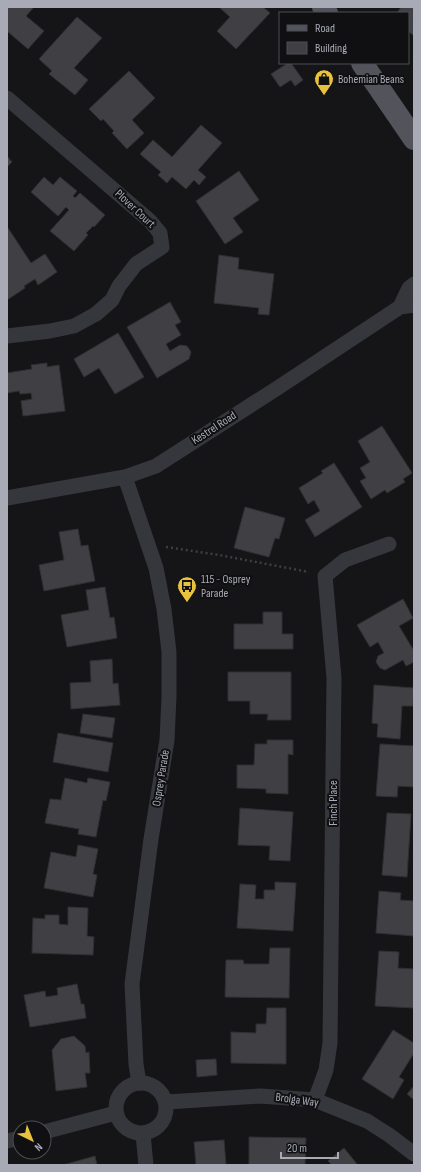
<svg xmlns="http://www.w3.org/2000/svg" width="421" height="1172" font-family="'Sofia Sans Condensed',sans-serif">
<rect width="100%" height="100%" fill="#151517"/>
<g fill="#404044" stroke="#302f33">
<polygon points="7,7 34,7 26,16 44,31 28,49 7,31"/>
<polygon points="219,7 263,7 270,13 236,49 217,31 230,17"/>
<polygon points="401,7 414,7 414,36 408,31 408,13 397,13"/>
<polygon points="77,17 102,38 74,68 88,80 75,95 49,74 52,71 39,59"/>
<polygon points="288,63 291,63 303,80 295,86 291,80 280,87 271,74"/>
<polygon points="129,71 155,98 132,120 144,133 127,149 112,133 114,131 103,119 101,121 89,109"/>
<polygon points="201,125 222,143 198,170 206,177 199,185 194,180 186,189 172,177 167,183 158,175 161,172 140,154 153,140 172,157"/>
<polygon points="7,156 12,162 7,167"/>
<polygon points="239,171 259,200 233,218 243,232 225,244 196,201"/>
<polygon points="44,177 53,185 60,177 77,191 73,196 75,198 80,193 105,215 94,227 93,226 86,233 88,235 74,251 50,231 69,210 66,207 58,216 31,192"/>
<polygon points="8,228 31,263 45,254 57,272 38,285 35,279 24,286 25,288 7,300 7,229"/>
<polygon points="219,255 239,258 238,269 274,274 269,315 258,314 259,308 214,303"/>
<polygon points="170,302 181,322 175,325 181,335 166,344 170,351 180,345 187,346 191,352 189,359 157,378 127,327"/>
<polygon points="118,333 144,377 115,394 99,368 84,377 74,359"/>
<polygon points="47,363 47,367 59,365 65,411 23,416 21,401 32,399 31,393 20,394 19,391 7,393 7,373 32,369 31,365"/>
<polygon points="382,426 412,473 403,479 405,482 387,493 385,490 371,499 360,481 366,478 360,468 370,462 358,441"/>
<polygon points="334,463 362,507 315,537 305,520 320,511 314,500 308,504 299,488 323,473 321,471"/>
<polygon points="245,507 285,518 279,539 275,538 269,557 234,548"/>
<polygon points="78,529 81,546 88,545 95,581 44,591 39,565 64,560 59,532"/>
<polygon points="105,587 110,618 114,617 117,638 67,647 61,615 89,610 86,590"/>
<polygon points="403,599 413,618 399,626 414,651 414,662 406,666 403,660 385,670 380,668 376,662 378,656 384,653 378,642 370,647 357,625"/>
<polygon points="263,612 282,612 282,634 293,634 293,649 234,649 234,624 263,624"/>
<polygon points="112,659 113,684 118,683 120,705 71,709 70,683 91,682 90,661"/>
<polygon points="228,672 291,672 291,720 267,720 268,714 250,714 250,701 228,701"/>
<polygon points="374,685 414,688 413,706 402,706 400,739 377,737 378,724 372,723"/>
<polygon points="83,714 115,718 112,738 80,733"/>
<polygon points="58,733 113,743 108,772 53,762"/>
<polygon points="267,740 293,740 293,755 288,754 288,794 266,793 266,789 237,788 237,765 254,765 255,744 267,744"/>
<polygon points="380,744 414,746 414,787 398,786 397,797 376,796"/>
<polygon points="65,778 87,783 88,778 110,782 106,801 103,800 96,837 78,834 79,829 45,823 50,799 61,800"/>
<polygon points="240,808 293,812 290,861 269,860 270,846 238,845"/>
<polygon points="387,813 411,814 407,877 382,875"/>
<polygon points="78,845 98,849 93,874 97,875 93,897 44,888 51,852 76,857"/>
<polygon points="275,882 296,883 293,931 237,928 240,884 256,885 255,899 264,899 264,890 275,890"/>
<polygon points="379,891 401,893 400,900 414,901 414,936 376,933"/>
<polygon points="68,907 88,908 87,936 94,937 93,955 32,953 33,918 45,919 45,915 59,915 59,924 68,925"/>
<polygon points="270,948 290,948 289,998 225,997 226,960 243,960 244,964 269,964"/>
<polygon points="379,951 399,952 398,968 414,969 414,1008 375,1006"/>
<polygon points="77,984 81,1004 84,1004 86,1018 30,1027 24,995 45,991 46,997 58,995 57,988"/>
<polygon points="267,1008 286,1008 286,1064 231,1063 231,1032 256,1033 256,1024 266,1024"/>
<polygon points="393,1030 414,1043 414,1053 399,1077 404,1080 393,1099 362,1079"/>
<polygon points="74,1036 85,1046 86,1053 89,1052 90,1073 85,1073 87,1087 56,1091 52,1050 61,1039"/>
<polygon points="216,1059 217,1075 197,1077 196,1060"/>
<polygon points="414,1086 414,1100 407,1094"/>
<polygon points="249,1137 306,1138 305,1165 249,1165"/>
<polygon points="224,1140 226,1165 196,1165 194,1142"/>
<polygon points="344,1148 357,1164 357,1165 332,1165 328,1161"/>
<polygon points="95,1156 97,1165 63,1165"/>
</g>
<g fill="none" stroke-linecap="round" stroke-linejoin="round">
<polyline stroke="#3d3e43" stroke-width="2.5" stroke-dasharray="2 3" stroke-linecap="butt" points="166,547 219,555 309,572"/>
<g stroke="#36373c" stroke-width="15">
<polyline points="7,98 150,221 160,233 162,247 136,264 119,286 112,300 96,314 74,326 50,331 7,336"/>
<polyline points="400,307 409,288 414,284"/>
<polyline points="125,477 156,568 164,609 169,652 169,697 167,740 151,839 132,984 136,1064 139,1083"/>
<polyline points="7,498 125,477 156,466 279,387 400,307 414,305"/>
<circle cx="141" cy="1108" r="25"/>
<polyline points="315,1100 326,1070 330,1043 334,678 325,576 345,560 389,544"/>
<polyline points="167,1102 260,1096 315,1100 367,1121 389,1135 414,1154"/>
<polyline points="44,1132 116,1113"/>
<polyline points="143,1134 146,1165"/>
<polyline points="7,1141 20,1138"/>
</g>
<g stroke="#53535b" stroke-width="22">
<polyline points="323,7 327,13"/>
<polyline points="362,63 414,139"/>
</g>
</g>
<defs>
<g id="shop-pin" transform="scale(1)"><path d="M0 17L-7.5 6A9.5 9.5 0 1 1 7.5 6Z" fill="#e8c23c" stroke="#101012"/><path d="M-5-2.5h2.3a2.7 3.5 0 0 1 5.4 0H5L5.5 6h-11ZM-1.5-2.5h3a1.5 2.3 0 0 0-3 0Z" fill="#111"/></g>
<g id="bus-pin" transform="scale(1)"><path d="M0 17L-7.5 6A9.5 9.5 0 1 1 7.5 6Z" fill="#e8c23c" stroke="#101012"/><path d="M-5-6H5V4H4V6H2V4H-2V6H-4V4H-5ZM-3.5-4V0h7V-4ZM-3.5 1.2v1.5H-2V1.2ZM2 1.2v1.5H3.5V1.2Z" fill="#111"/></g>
</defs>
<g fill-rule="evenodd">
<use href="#shop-pin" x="324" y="79"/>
<use href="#bus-pin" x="187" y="586"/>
</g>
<g text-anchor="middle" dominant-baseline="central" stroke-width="4" stroke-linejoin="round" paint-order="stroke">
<g font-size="12" fill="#a8abb6" stroke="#101012" text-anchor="start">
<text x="338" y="79">Bohemian Beans</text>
<text x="201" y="579">115 - Osprey<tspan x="201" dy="14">Parade</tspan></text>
</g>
<g font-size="12" fill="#a8abb6" stroke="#101012">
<text transform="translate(135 209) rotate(43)">Plover Court</text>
<text transform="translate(214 428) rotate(-33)">Kestrel Road</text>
<text transform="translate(161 778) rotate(-81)">Osprey Parade</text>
<text transform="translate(333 803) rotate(-90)">Finch Place</text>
<text transform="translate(297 1100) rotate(8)">Brolga Way</text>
</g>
</g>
<rect width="421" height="1172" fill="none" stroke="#a8abb6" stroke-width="16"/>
<rect x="279" y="12" width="130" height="52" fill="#101012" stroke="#4d4e54"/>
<rect x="287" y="25" width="20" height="6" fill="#53535b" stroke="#4d4e54"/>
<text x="315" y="32" font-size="12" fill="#a8abb6">Road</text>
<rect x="287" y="42" width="20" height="12" fill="#404044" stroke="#4d4e54"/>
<text x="315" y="52" font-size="12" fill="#a8abb6">Building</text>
<g transform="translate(32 1140) rotate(137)"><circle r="19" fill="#101012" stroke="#4d4e54"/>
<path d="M0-3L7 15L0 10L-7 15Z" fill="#e8c23c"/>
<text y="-6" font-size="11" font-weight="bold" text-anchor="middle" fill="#a8abb6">N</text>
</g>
<path d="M281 1152v6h57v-6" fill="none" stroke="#a8abb6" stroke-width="2"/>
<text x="287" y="1152" font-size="12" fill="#a8abb6" stroke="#101012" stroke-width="3" paint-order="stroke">20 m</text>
</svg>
